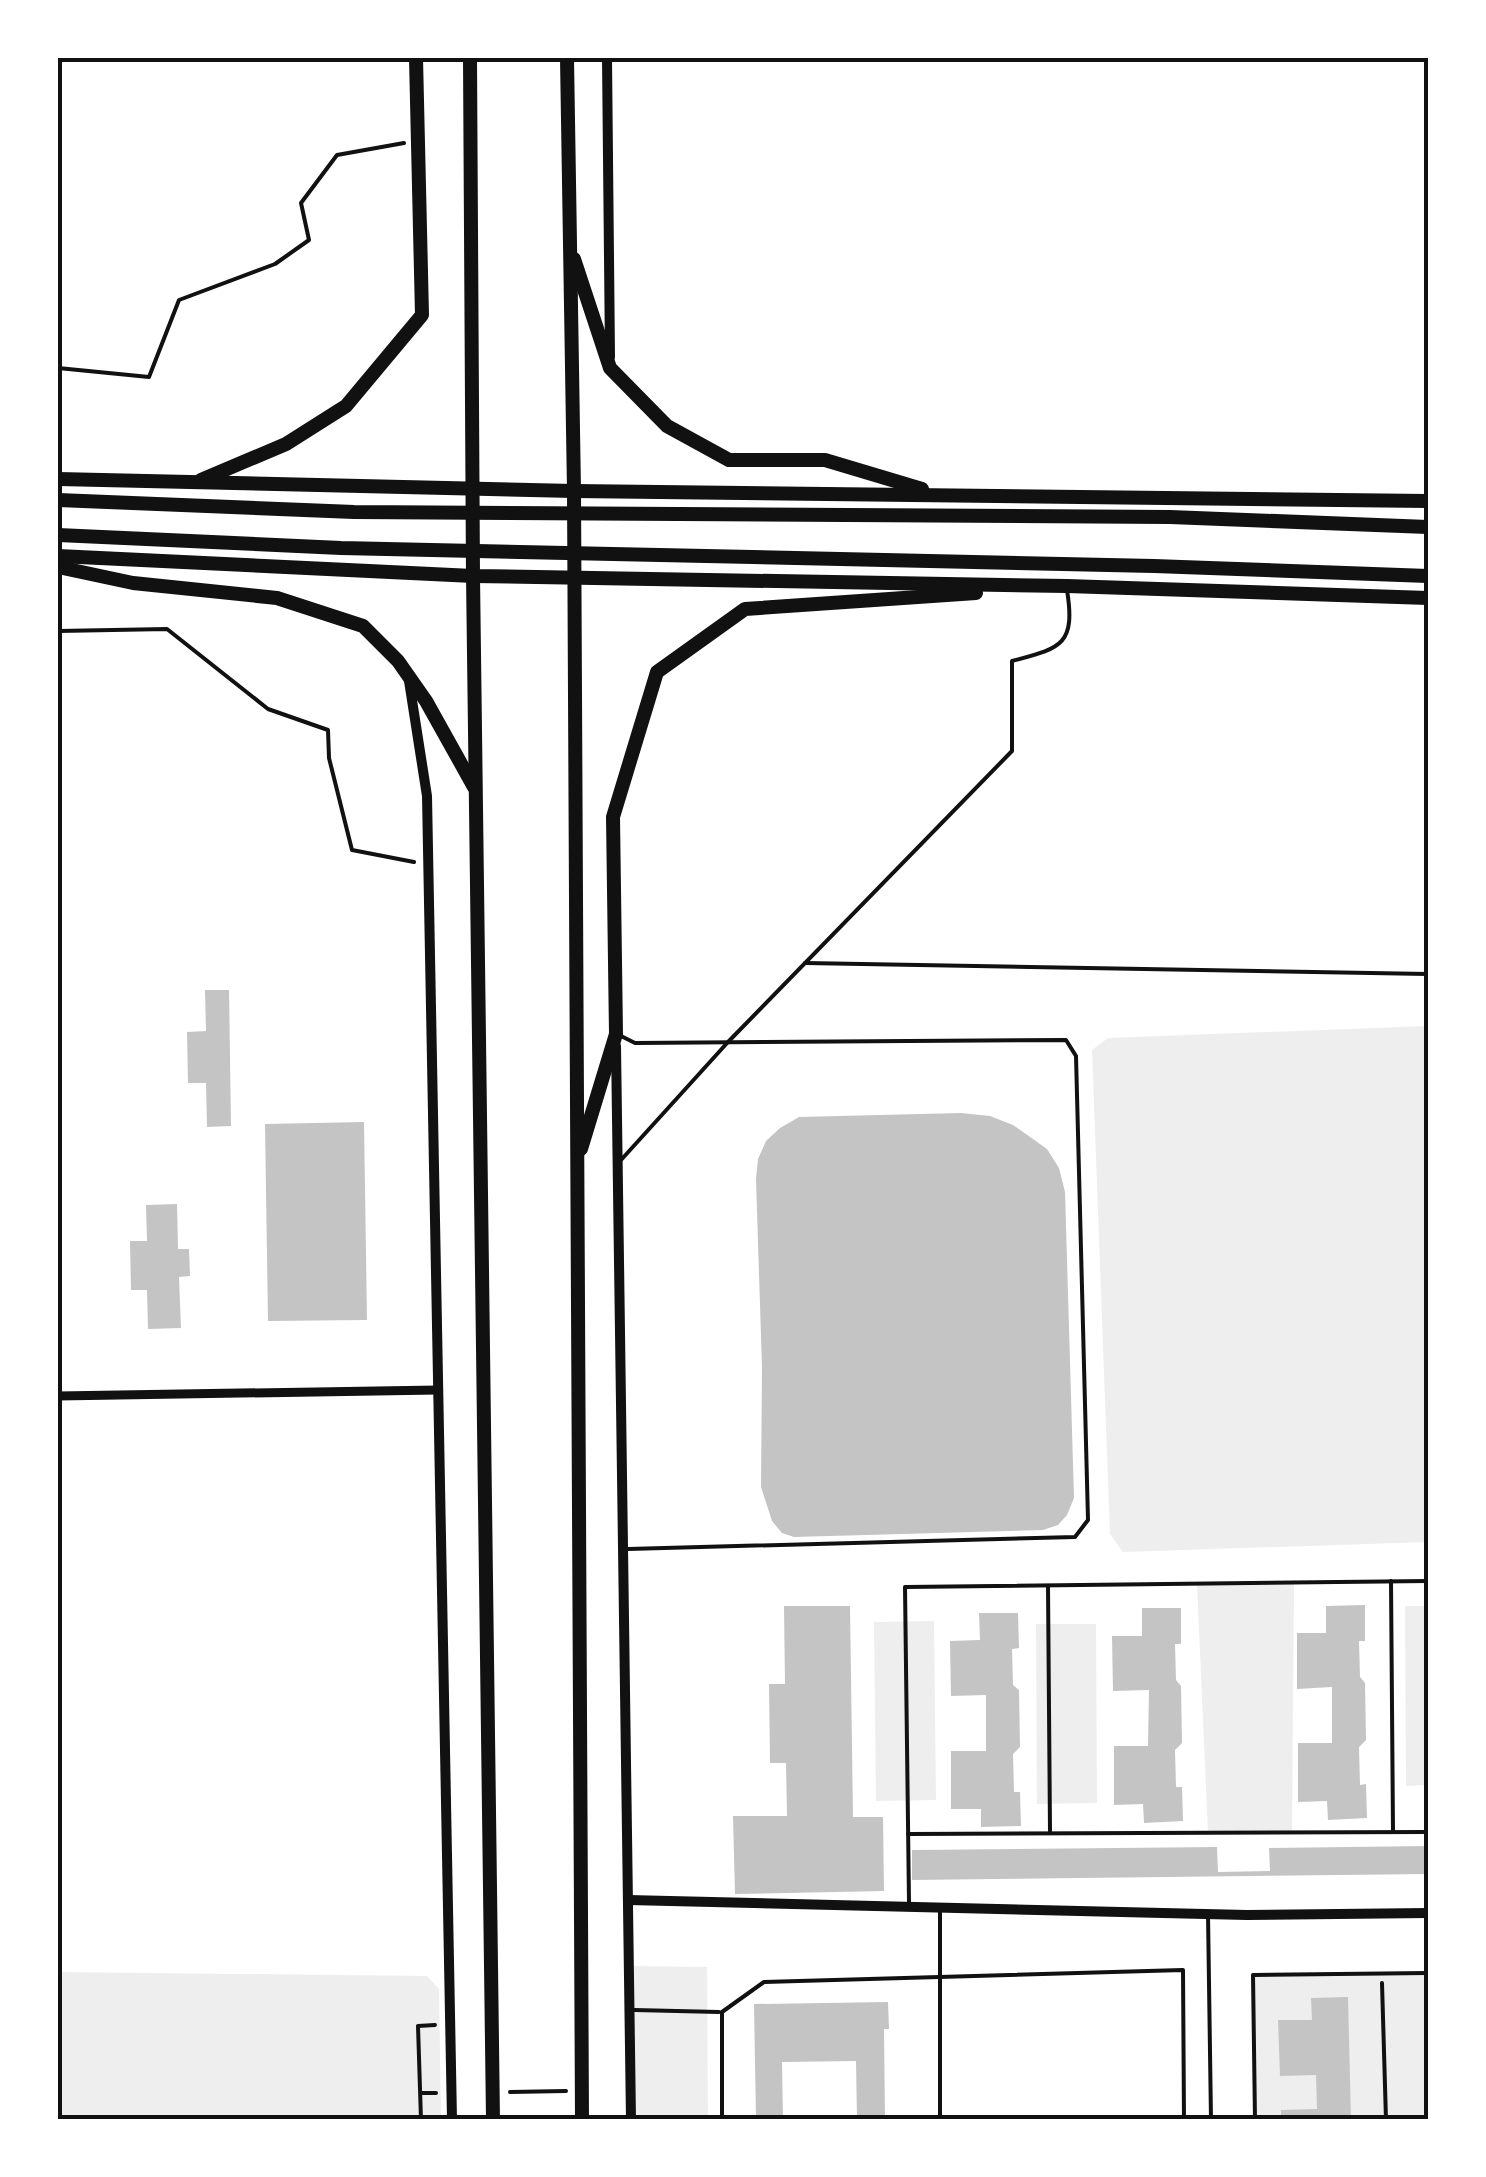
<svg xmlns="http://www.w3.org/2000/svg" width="1486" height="2177" font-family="'Sofia Sans Condensed',sans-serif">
<rect width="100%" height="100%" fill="#fff"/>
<g fill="#eee">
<polygon points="1428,1026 1428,1542 1123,1552 1110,1534 1092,1050 1108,1038"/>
<polygon points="1294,1583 1292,1832 1208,1833 1197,1584"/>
<polygon points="1405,1606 1428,1606 1428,1785 1406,1786"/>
<polygon points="934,1621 936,1800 876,1801 874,1622"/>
<polygon points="1036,1624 1096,1624 1097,1803 1037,1804"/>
<polygon points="628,1966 707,1967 708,2119 631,2119"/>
<polygon points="1428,1971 1428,2119 1255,2119 1253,1975"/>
<polygon points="58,1972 427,1976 439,1989 441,2119 58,2120"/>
</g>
<g fill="#c4c4c4">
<polygon points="205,990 229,990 231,1126 207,1127 206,1083 188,1083 187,1032 206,1031"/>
<polygon points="961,1113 990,1116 1013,1125 1047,1149 1059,1168 1065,1192 1074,1498 1067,1515 1058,1525 1043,1530 794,1537 782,1533 772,1521 761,1487 762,1368 756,1179 758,1159 766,1141 780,1128 799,1117"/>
<polygon points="364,1122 367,1320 268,1321 265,1124"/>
<polygon points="177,1204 178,1249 189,1249 190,1276 179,1277 181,1328 148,1329 147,1290 131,1290 130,1241 147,1241 146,1205"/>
<polygon points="1365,1605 1365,1641 1359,1641 1360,1677 1365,1683 1366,1740 1359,1747 1360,1785 1366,1784 1367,1818 1328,1820 1327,1801 1298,1802 1298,1743 1332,1743 1332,1687 1297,1689 1297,1633 1326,1633 1326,1606"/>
<polygon points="784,1606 850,1606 853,1817 883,1817 884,1891 735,1894 733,1816 787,1816 786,1763 770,1763 769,1684 785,1684"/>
<polygon points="1142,1608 1181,1608 1181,1644 1175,1644 1176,1680 1181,1686 1182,1743 1175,1750 1176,1787 1182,1787 1183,1821 1144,1823 1143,1804 1114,1805 1114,1746 1148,1746 1149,1690 1113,1691 1112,1636 1142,1636"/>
<polygon points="979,1613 1018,1613 1019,1648 1012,1649 1013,1685 1019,1690 1020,1747 1013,1754 1014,1792 1020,1792 1021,1826 981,1827 981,1809 951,1809 951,1751 986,1751 986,1695 951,1696 950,1641 980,1640"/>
<polygon points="1428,1846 1428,1874 912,1880 912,1850 1217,1847 1218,1872 1270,1871 1269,1848"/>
<polygon points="1348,1997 1351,2120 1281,2120 1281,2110 1317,2109 1316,2075 1280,2076 1278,2020 1312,2020 1311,1998"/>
<polygon points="888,2002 889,2029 884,2029 885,2120 857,2120 856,2061 782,2062 783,2120 756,2120 754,2004"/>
</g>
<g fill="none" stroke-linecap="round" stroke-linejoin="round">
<g stroke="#111" stroke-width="4">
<polyline points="58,368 149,377 179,300 275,264 309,240 301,203 337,155 404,143"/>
<polyline points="58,631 167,629 268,709 328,730 329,758 352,850 414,862"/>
<polyline points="1382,1983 1386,2120"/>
<polyline points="510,2092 566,2091"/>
<polyline points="421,2093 436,2093"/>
<polyline points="421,2120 418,2026 435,2025"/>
</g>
<g stroke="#111" stroke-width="4">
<polyline points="805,963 1428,974"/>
<polyline points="619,1035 635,1043 1066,1040 1076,1056 1088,1520 1075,1537 628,1549"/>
<path d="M621,1160l107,-118 284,-291v-90c48,-13 64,-15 55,-71"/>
<polyline points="1391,1581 1393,1831"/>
<polyline points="1048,1586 1050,1831"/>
<polyline points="908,1834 1428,1832"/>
<polyline points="909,1902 905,1587 1428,1581"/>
<polyline points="1208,1914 1211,2120"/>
<polyline points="634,2010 719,2012"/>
<polyline points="722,2120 722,2012 764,1982 1183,1970 1184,2120"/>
<polyline points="940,2120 940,1909"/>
<polyline points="1255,2120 1253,1975 1428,1973"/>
</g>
<polyline stroke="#111" stroke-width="9" points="58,1396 438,1390"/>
<g stroke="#111" stroke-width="10">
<polyline points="607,58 610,357"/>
<polyline points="409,681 427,796 452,2120"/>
<polyline points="616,1046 631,2120"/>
<polyline points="628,1900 1247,1915 1428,1913"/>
</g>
<g stroke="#111" stroke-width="14">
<polyline points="470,58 473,576 493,2120"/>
<polyline points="567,58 574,491 582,2120"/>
<polyline points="574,259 610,368 667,426 729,460 825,460 922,489"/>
<polyline points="58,479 574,491 1428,501"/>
<polyline points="201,480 286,444 346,406 422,315 416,58"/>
<polyline points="58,500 354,512 1170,517 1428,527"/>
<polyline points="58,535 341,548 1154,566 1428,576"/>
<polyline points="58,556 473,576 1067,586 1428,598"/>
<polyline points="58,567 133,583 277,598 363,626 398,661 426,701 474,787"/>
<polyline points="581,1149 616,1034 613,817 657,672 745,609 976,593"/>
</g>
</g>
<rect width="1486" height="2177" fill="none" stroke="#ffffff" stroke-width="120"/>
<rect x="60" y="60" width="1366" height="2057" fill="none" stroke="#111" stroke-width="4"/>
</svg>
